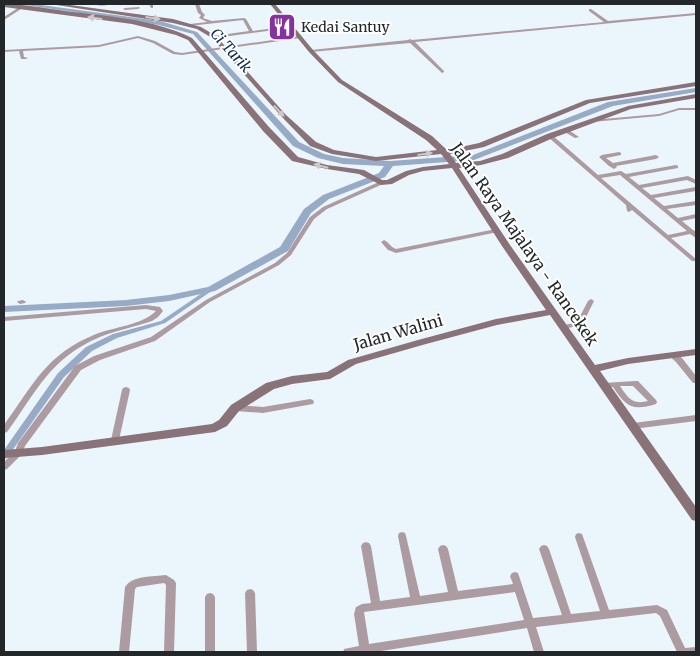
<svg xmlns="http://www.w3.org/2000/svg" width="700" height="656" font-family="Merriweather,serif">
<rect width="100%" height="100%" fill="#ebf5fc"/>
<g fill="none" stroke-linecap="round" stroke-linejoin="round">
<polygon fill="#97abc6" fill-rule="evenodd" points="211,287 214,289 213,290 165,323 117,338 92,351 64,377 7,458 4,459 4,450 58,373 86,347 113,334 161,321"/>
<polygon fill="#97abc6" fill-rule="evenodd" points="20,4 34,4 160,21 197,32 299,142 324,154 343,158 390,161 473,155 608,102 696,88 696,92 613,106 474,160 393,166 385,177 329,199 311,213 288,251 215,291 169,301 126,306 4,312 4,306 126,300 169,295 208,287 280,247 304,209 323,195 379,173 384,166 343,164 318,158 293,146 193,34 159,25"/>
<g fill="#ac9ba0" fill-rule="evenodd">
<path d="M95,4h14c-3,2 -11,2 -14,0z"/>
<polygon points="149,4 153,4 153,8 151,8"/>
<polygon points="163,4 184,4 182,5 165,5"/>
<polygon points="195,4 199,4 202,12 205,15 203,18 212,21 244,18 246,19 253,31 290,26 292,27 290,28 214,38 212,37 213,36 249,31 243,20 189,26 189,24 190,24 207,22 199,18 201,15 198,13"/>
<polygon points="21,6 24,7 4,20 4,17"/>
<polygon points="139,7 140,8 138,9 125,10 123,9 125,8"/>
<polygon points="589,9 591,9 608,21 696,13 696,15 415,42 444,71 444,72 442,73 410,43 311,52 309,51 311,50 408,40 410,39 412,40 604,22 589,11"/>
<polygon points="138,36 155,41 175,52 182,53 300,36 302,37 300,38 182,55 173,54 153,43 138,38 99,47 23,51 24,57 28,58 26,59 21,59 19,51 4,52 4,50 99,45"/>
<polygon points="679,108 696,108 696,110 679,110 659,116 592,122 590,121 592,120 659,114"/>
<polygon points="563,129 567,129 579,137 575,138 563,131"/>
<path d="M548,135h4l46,40 23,-4 5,3 50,-9 2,1v2l-49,9 10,8 49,-9 8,4v4l-9,-4 -45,8 9,7 45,-8v4l-42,7 10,8 32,-5v4l-29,4 11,9 18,-4v4l-14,3 11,9 2,1 1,7 -6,-4 -19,4 25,21v2h-4l-60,-51 -3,2 -2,-1 -1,-6 -78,-68zM620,175l67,56 -19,4 -67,-57z"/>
<polygon points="619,152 621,153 621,155 606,158 613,163 656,155 659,157 656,159 616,166 617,167 614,169 609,166 599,157 602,155"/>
<polygon points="381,181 384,183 383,184 327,209 314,219 291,255 279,265 210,302 155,341 100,360 81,370 25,446 22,454 7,469 4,470 4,462 15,451 18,443 75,366 94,356 151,337 206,300 275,263 287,253 310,217 323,207"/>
<path d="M496,229l2,1 1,1 -1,1 -102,21 -8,-3 -7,-8 3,-2c5,2 6,7 12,9z"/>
<polygon points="591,299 594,301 582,325 563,329 561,328 560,327 561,326 577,322 588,301"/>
<polygon points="23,300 26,302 25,303 20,304 17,302 18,301"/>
<path d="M146,305l14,2 3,4 -5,6 -6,4c-17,6 -35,9 -52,16 -50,21 -63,54 -93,95l-3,1v-8c29,-40 42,-71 92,-91 18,-7 46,-9 60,-23l-10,-2 -142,12v-4z"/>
<polygon points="669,353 675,353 682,358 696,376 696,383 693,383 676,362 668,355"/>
<path d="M635,381h3l18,19 1,2 -1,2c-24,7 -30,3 -43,-17h-9l-4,-2 4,-2zM620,386h13l15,15c-16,4 -20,-3 -28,-15z"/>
<polygon points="126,387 129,388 130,390 119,440 118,442 112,442 111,440 122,390 123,388"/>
<polygon points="310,399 313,400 314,402 313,404 263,413 235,411 232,410 231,408 232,406 235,405 263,407"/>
<polygon points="696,415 696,421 633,429 630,428 629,426 630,424 633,423"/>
<path d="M402,532l3,1 1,3 14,60 28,-4 -10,-43 2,-3 3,-1 3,1 2,3 10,42 55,-7 -3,-8 2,-3 3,-1 3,1 15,45 29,-3 -23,-66 2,-3 3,-1 3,1 2,3 22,65 29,-3 -25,-74 1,-3 3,-1 3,1 27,76 48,-5 10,5 18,38 11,-1v5h-19l-17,-36 -4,-3 -120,14 8,25h-10l-7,-24 -152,24h-32l1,-3 15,-3 -5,-32 2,-7 6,-3 9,-1 -10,-57 2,-3 3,-1 3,1 2,3 9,55 30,-4 -12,-61 1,-3zM515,592l9,28 -155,24 -5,-32z"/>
<path d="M166,575l8,5 2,3 -2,69h-10l2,-67 -2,-2 -27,4 -2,2 -6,63h-10l6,-65c8,-12 28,-10 41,-12z"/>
<polygon points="250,589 253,590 255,593 257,652 247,652 245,593 247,590"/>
<polygon points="210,593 213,594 215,597 215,652 205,652 205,597 207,594"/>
</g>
<path fill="#897278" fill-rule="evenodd" d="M4,4c20,0 41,4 61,7 41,5 89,8 127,27l77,89 29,30 29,8 37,5 18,10h5l19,-9 17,-4 26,-3 -8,-10 -65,7 -44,-7 -22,-8 -28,-29 -70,-79 -15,-9 -24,-6 -123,-19h13l110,15 28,8 15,9 70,79 30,27 18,8 42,7 61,-7 -11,-10 -88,-58 -29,-30 -39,-48h5l38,46 29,30 90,56 15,14 32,-7 107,-43 110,-18v4l-106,17 -106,44 -34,7 6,9 24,-2 22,-7 45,-20 81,-28 68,-12v4l-65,11 -78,29 -45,20 -27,7 -22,3 51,77 85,120 33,-7 68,-9v6l-68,9 -28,7 96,136v14l-4,-1 -142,-205 -53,10 -71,19 -70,20 -26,15 -38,5 -18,5 -35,22 -12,15 -12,6 -173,23 -38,3v-8l38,-3 170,-23 7,-4 12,-15 35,-22 26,-7 35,-4 21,-12 70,-20 78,-21 50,-9 -44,-64 -50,-78 -29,3 -14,4 -17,9 -11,1 -22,-11 -32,-5 -35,-8 -29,-30 -75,-91 -12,-5 -44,-11 -128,-17z"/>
</g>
<defs><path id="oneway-solid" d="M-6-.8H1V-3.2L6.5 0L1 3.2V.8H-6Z" transform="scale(1.25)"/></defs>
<g fill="#d0c7c9">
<use href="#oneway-solid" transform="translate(95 18) rotate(-171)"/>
<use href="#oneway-solid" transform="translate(153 18) rotate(8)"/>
<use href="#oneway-solid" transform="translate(279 111) rotate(47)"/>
<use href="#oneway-solid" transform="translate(425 154) rotate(-8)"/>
<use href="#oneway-solid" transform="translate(321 166) rotate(-166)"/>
</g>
<defs>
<g id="restaurant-square" transform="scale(1.4375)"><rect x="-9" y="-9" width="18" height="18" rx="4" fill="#8531a0" stroke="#fff"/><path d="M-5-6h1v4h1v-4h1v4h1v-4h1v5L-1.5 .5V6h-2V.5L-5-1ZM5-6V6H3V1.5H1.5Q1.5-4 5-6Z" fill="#fff"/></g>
</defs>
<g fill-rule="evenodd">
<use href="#restaurant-square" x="282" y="27"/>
</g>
<g text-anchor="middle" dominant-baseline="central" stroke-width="4" stroke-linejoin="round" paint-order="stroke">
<g font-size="14" fill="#232729" stroke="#fff" text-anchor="start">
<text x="301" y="27">Kedai Santuy</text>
</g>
<g font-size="15" font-style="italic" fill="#0b294d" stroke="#fff">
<text transform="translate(231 50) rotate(48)">Ci Tarik</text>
</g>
<g font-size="16" fill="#232729" stroke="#fff">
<text transform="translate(525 244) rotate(55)">Jalan Raya Majalaya - Rancekek</text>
<text transform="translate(398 332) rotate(-16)">Jalan Walini</text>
</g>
</g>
<rect width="700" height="656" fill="none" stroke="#232729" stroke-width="10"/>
</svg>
